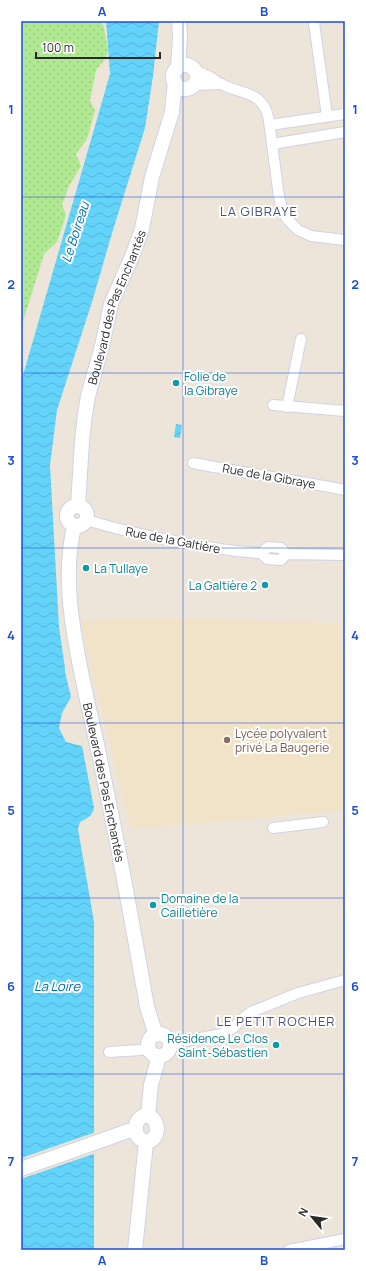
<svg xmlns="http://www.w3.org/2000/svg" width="366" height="1271" font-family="Manrope,sans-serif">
<defs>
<pattern id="green-dots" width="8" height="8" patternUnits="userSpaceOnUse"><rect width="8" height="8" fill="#b0e991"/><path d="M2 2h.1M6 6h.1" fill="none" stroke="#98c87d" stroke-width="1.8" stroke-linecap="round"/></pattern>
<pattern id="water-waves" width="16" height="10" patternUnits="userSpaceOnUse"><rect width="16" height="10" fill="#63d3f9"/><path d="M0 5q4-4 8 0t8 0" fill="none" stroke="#56b5d6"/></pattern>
</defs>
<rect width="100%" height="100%" fill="#ede5da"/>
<polygon fill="#f1e3c8" points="160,618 339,623 342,670 345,670 345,810 131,829 80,621"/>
<polygon fill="url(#green-dots)" points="21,21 101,21 104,27 108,51 106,58 96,70 90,100 95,111 87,139 76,154 81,166 69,186 62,205 66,215 57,242 44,254 21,328"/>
<g fill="url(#water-waves)">
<path d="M106,21h53l-6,55 -8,52 -32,102 -21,72 -35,108 -7,55 9,162 6,41v4l6,25 -9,16 -3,15 7,14 16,4 12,62c-2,8 -6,10 -14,14l-2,7 16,93v328h-73v-868l89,-308z"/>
<polygon points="176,424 182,425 180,438 174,437"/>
</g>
<polygon fill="#ede5da" points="96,1132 96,1153 21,1179 21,1158"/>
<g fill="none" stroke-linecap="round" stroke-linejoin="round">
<g stroke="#cfd3e4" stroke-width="12">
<g id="street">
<polyline points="315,21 314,23 327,116"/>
<path d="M196,71c5,2 10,4 14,6 4,2 7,5 11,7 21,11 43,6 48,37l10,76 4,15 5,8 10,10 13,6 34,4"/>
<polyline points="194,85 221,84"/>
<polyline points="270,125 345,114"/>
<polyline points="272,144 345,132"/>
<polyline points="273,405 345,411"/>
<polyline points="287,407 301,339"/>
<path d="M193,463c51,10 102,17 152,27"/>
<path d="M87,520c31,10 61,16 92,22 28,5 54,10 82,11l7,-6 13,1 5,6"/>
<polyline points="261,553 267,559 281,560 286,554 345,555"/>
<polyline points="273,828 323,822"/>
<polyline points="170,1044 221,1034 233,1028 241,1020 251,1012 298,993 345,980"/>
<polyline points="109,1052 141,1050 149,1048"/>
<polyline points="289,1250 345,1239"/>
</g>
</g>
<g stroke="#cfd3e4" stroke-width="16">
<g id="secondary">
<circle cx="185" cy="77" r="12"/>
<polyline points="178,68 180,37 179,21"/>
<circle cx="77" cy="516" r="10"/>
<path id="s1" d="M78,506l4,-65 3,-27 3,-18 14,-50 9,-42 22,-50 9,-25 10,-52 20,-65 3,-30"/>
<path id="s2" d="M74,527c-10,42 -4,87 4,129 8,43 19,85 27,128 16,74 29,149 42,223l9,28"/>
<circle cx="159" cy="1045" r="11"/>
<path d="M146,1115c10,2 14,14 8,23 -6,7 -15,2 -18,-5 -2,-8 2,-16 10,-18z"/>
<polyline points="148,1115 151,1085 159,1056"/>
<polyline points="21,1169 128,1131 136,1130"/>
<polyline points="135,1250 146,1142"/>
</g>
</g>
<use href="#street" stroke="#fff" stroke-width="10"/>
<use href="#secondary" stroke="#fff" stroke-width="14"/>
</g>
<path fill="none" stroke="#1d4ed8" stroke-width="1" stroke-opacity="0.55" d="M183,21v1229M21,197h324M21,373h324M21,548h324M21,723h324M21,898h324M21,1074h324"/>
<g fill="#0f9aa8" stroke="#fff" stroke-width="1.5">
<circle cx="176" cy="383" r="4"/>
<circle cx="86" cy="568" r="4"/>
<circle cx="265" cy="585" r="4"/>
<circle cx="153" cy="905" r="4"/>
<circle cx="276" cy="1045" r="4"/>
</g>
<circle fill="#8d6e63" stroke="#fff" stroke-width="1.5" cx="227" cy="740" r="4"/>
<g text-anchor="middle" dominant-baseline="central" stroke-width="4" stroke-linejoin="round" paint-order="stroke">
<g font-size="12" fill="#2a2a2a" stroke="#fff">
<text stroke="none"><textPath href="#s1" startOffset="204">Boulevard des Pas Enchantés</textPath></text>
<text transform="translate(269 476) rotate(10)">Rue de la Gibraye</text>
<text transform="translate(173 540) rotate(11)">Rue de la Galtière</text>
<text stroke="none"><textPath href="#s2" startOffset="259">Boulevard des Pas Enchantés</textPath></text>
</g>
<g font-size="12" fill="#0d838f" stroke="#fff" text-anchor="start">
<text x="184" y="376">Folie de<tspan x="184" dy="14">la Gibraye</tspan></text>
<text x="94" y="568">La Tullaye</text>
<text x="257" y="585" text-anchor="end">La Galtière 2</text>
<text x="161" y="898">Domaine de la<tspan x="161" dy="14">Cailletière</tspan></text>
<text x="268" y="1038" text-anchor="end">Résidence Le Clos<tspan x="268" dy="14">Saint-Sébastien</tspan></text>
</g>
<g font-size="12" fill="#785e54" stroke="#fff" text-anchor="start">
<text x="235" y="733">Lycée polyvalent<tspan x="235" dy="14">privé La Baugerie</tspan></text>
</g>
<g font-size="13" letter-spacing="1" fill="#46517e" stroke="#fff">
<text x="259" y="211">LA GIBRAYE</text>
<text x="276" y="1021">LE PETIT ROCHER</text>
</g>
<g font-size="13" font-style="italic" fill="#026fa6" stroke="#fff">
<text transform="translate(75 232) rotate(-72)">Le Boireau</text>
<text x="57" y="986">La Loire</text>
</g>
</g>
<rect width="366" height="1271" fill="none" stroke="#ffffff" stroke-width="44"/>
<g transform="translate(312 1217) rotate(299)" stroke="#ffffff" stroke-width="3" paint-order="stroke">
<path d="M0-3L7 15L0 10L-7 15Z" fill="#2a2a2a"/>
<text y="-6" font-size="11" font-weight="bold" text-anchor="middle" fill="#2a2a2a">N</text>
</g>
<path d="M36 52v6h124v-6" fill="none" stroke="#2a2a2a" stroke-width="2"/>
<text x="42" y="52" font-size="12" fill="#2a2a2a" stroke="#ffffff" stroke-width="3" paint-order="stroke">100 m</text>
<rect x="22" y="22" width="322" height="1227" fill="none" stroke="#1d4ed8" stroke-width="1.5"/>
<g font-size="13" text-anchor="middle" font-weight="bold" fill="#1d4ed8">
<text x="102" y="16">A</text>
<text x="264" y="16">B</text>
<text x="11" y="114">1</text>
<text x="355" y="114">1</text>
<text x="11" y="289">2</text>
<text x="355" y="289">2</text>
<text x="11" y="465">3</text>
<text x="355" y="465">3</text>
<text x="11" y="640">4</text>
<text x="355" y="640">4</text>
<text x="11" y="815">5</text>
<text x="355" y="815">5</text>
<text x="11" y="991">6</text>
<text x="355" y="991">6</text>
<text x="11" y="1166">7</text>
<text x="355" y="1166">7</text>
<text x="102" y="1265">A</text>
<text x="264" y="1265">B</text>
</g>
</svg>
